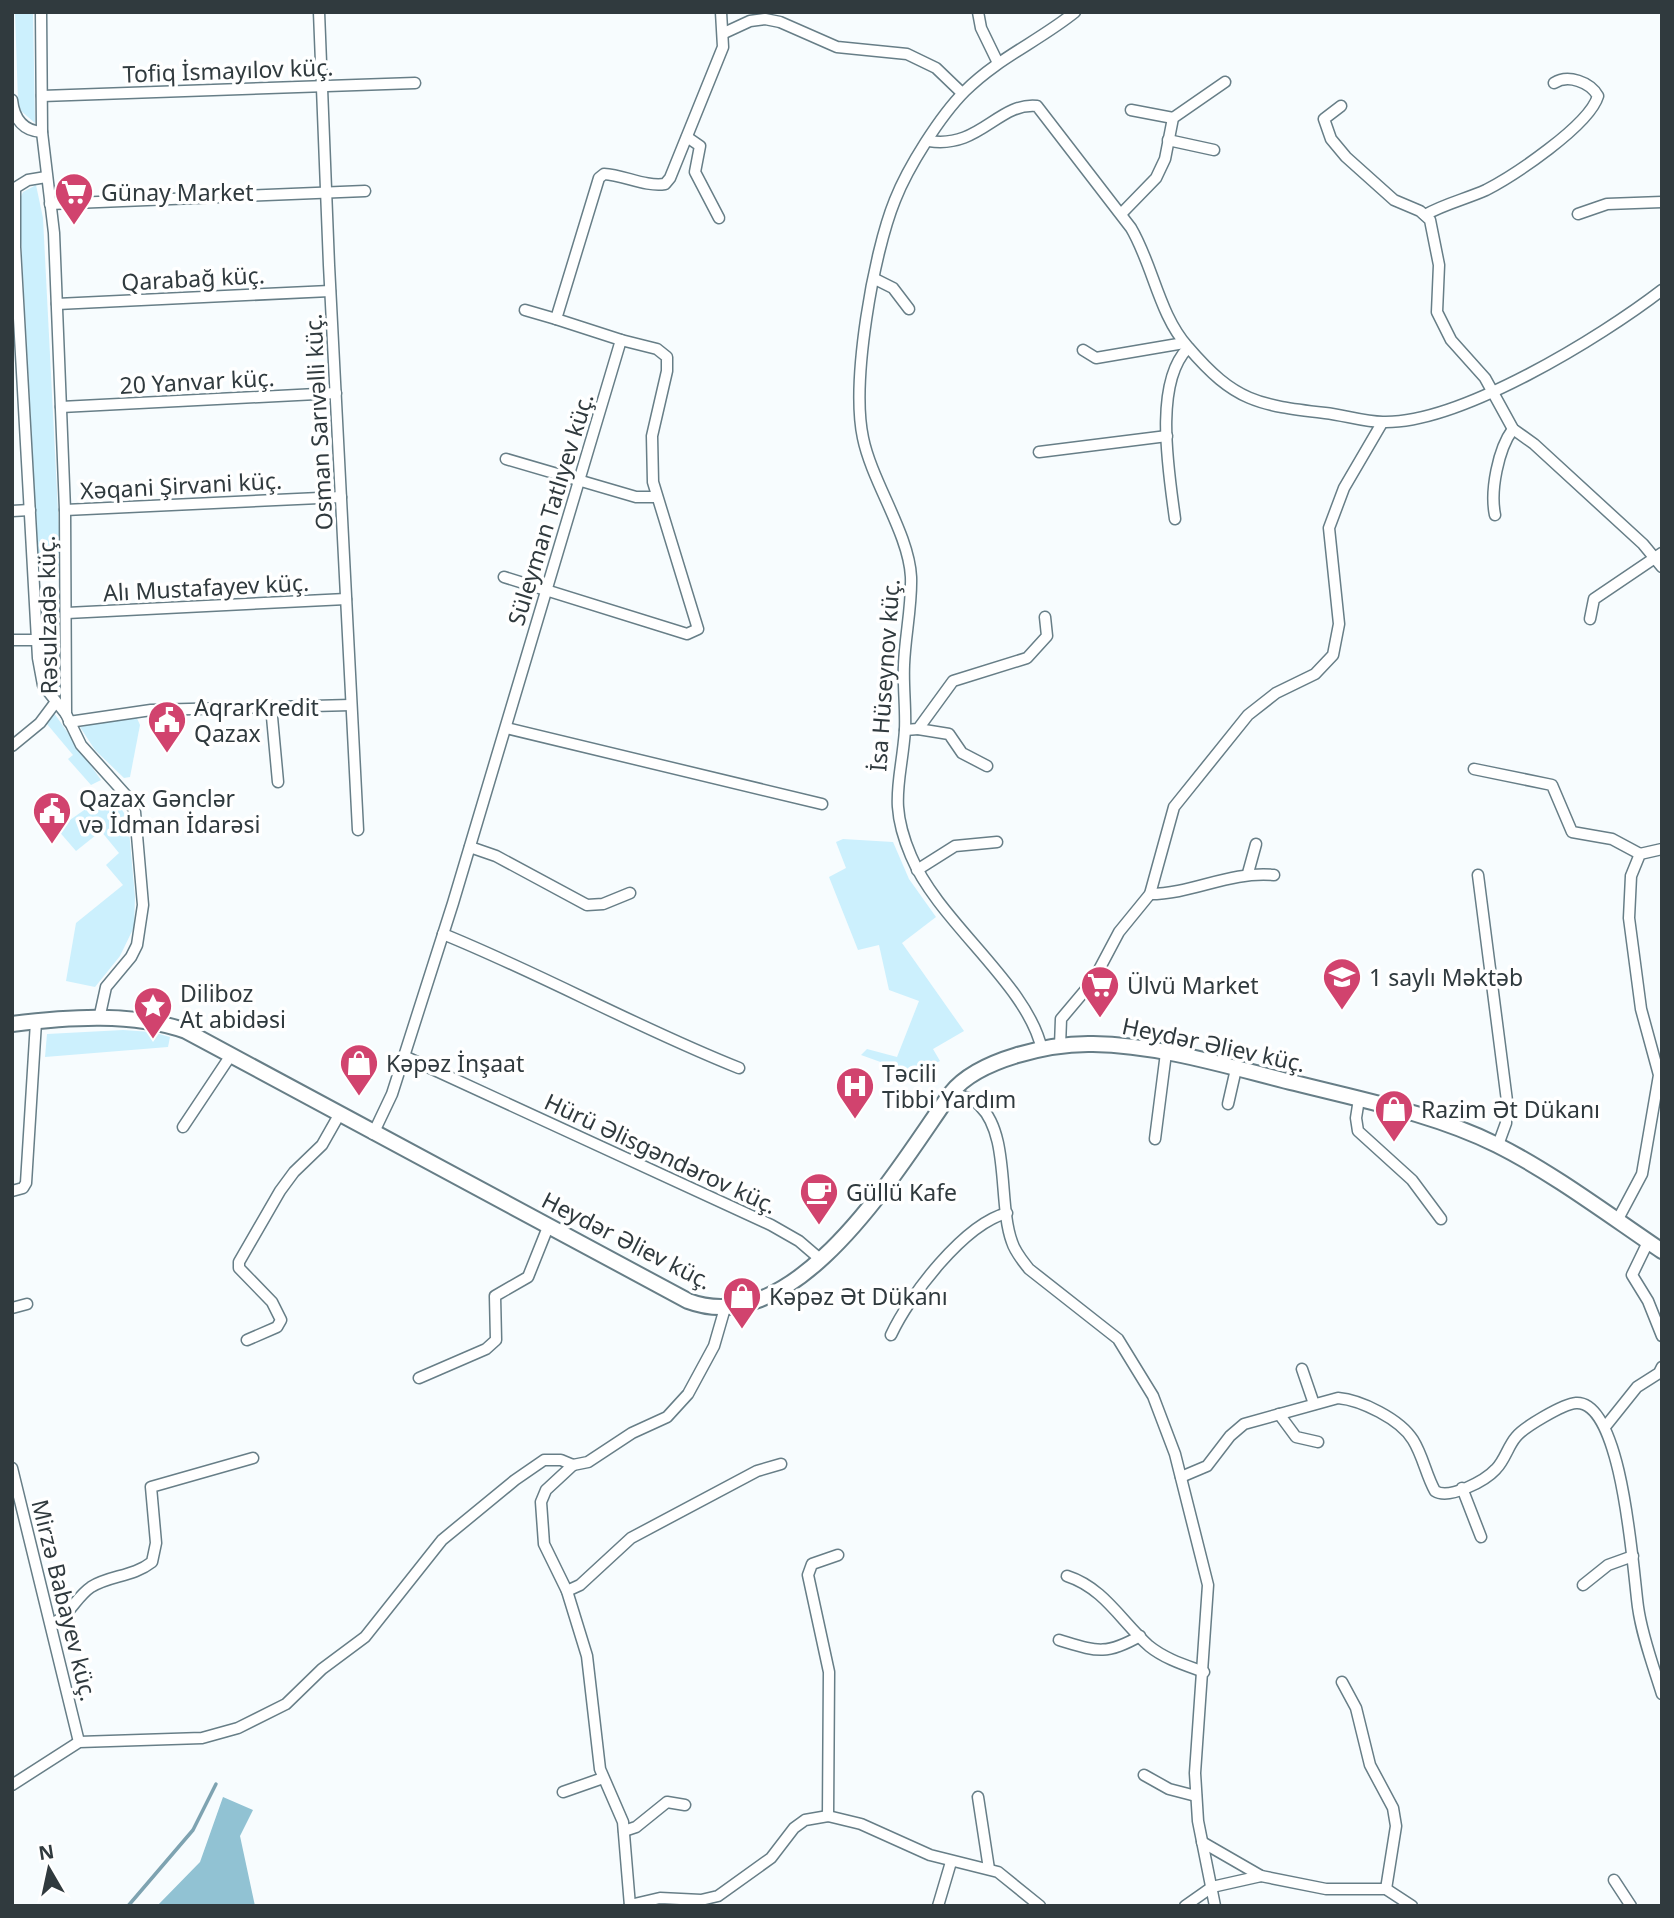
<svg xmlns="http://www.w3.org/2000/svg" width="1674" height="1918" font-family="'Noto Sans',sans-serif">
<rect width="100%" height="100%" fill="#f7fcfe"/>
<g fill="#ccf0fd">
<polygon points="15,12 33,12 35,123 21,111 18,102"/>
<polygon points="36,185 43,218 61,570 39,571 19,201 23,192"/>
<polygon points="62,599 61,693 54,693 45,642 43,600"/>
<polygon points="54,713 101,780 91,785 68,759 73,755 47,724"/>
<polygon points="136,716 140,725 130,777 124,778 95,750 80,727"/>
<polygon points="110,792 128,819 135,897 134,927 120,956 95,987 66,981 76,923 123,885 106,865 119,853 101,831 76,851 57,829"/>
<polygon points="843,839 893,842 909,879 936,917 902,943 964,1031 933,1049 940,1061 914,1074 861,1055 867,1049 897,1057 919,1001 889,990 879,945 858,950 829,877 846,868 836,842"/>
<polygon points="123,1030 152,1032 170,1037 168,1047 45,1057 47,1034"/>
</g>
<polygon fill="#91c2d3" points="223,1797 253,1810 240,1836 255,1906 157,1906 200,1862"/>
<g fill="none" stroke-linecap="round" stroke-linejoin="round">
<polyline stroke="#7ea3b1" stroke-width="3.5" points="128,1906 193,1830 216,1784"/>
<g stroke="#677e87" stroke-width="13">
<g id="minor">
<polyline points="41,12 42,132 54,233 65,510 66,714 81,745 125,794 135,812 143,905 137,945 131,957 106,987 99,1019"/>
<polyline points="319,12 329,265 358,830"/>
<polyline points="978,12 981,28 998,63"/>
<polyline points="724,33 750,21 765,19 780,22 837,47 907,54 936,68 962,93"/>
<polyline points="42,96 415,83"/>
<path d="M12,100c2,19 11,31 30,32"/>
<polyline points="1341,106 1324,119 1331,139 1346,157 1394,200 1420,211 1430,220 1439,265 1437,312 1451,340 1485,378 1513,429 1534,444 1643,544 1662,567"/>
<polyline points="1131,110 1173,118"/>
<polyline points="687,137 700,146 695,172 719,218"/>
<polyline points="1168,140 1214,150"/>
<path d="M929,141c51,8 69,-39 108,-35l94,122c22,37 28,87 57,119 47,55 70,58 137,66 19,2 39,9 58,9 77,2 218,-85 279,-132"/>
<polyline points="46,177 28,180 15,188 15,247 38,658 43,685 66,714"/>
<polyline points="50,204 365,191"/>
<polyline points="1121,214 1156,178 1165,159 1173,118 1225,82"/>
<polyline points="1578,214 1607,204 1662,202"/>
<path d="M1425,215c19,-11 41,-16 61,-25 27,-14 103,-64 112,-94 -8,-14 -30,-22 -44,-13"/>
<polyline points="875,279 893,288 909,309"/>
<polyline points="57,304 330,291"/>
<polyline points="525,310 556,319"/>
<polyline points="1083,350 1096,358 1184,343"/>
<polyline points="61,407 336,393"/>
<polyline points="1039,452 1167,436"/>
<polyline points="506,459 636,497 656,497"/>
<polyline points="65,510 341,497"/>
<polyline points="12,511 30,510"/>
<path d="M1495,515c-5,-24 3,-66 18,-86"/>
<path d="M1175,519c-6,-46 -22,-136 13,-171"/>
<polyline points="504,577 687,634 698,629 653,482 652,436 667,371 667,357 657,349 621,340"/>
<polyline points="67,613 346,599"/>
<polyline points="1590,619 1594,599 1662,553"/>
<polyline points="12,640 37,640"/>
<polyline points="271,706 278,782"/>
<polyline points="69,722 151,710 351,705"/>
<polyline points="506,728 822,804"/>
<polyline points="918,729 949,734 962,753 987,766"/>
<polyline points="905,730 918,729 953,681 1027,658 1047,636 1045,617"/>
<polyline points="12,746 40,723 55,703"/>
<polyline points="1474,769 1552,785 1572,832 1612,839 1640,854"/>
<polyline points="470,847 496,856 587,905 603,904 630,893"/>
<polyline points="917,870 955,846 997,842"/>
<polyline points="1248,873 1256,844"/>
<polyline points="1478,875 1507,1101 1506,1123 1498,1145"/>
<path d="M1150,894c43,0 78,-23 124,-19"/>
<path d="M443,934c101,41 195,94 296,134"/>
<polyline points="1060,1046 1061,1019 1093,981 1119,932 1150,894 1174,807 1248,715 1276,693 1315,674 1333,655 1339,624 1329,528 1344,488 1382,423"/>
<path d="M1042,1050c-14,-66 -103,-127 -131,-194 -23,-54 -10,-73 -6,-126 1,-22 -2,-43 -1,-65 1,-29 8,-59 7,-88 -2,-43 -39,-95 -48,-139 -12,-56 10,-184 32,-238 13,-33 45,-84 70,-109 33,-33 74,-50 110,-79"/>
<polyline points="404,1056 771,1225 799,1241 820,1259"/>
<path d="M951,1093c11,3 22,5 29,13 30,29 18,98 32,136 3,10 10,18 17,27l89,70 35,57 22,58 33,131 -13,188 3,48 17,85"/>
<polyline points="1359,1099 1356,1118 1358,1131 1412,1180 1441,1219"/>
<polyline points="1228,1104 1236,1069"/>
<polyline points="183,1127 231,1055"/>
<path d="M373,1134l19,-40 61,-191 168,-563 -65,-21 43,-141 5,-4c20,1 41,13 61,10l5,-6 53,-131 -2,-35"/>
<polyline points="1155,1139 1166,1053"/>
<polyline points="12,1191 23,1188 26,1183 36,1022"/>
<polyline points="1617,1221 1642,1174 1659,1075 1641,1009 1629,918 1631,876 1640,854 1662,849"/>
<polyline points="1648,1242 1632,1275 1648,1301 1662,1336"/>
<polyline points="12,1308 27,1304"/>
<path d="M891,1335c18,-39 73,-111 116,-122"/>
<polyline points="247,1340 277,1327 281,1320 272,1302 239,1268 239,1262 280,1191 294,1172 322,1145 339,1115"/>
<polyline points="1302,1369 1314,1404"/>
<polyline points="419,1378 486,1349 496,1340 495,1296 528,1277 548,1227"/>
<polyline points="1279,1414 1296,1437 1318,1442"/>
<polyline points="1605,1427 1637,1387 1659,1373 1662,1367"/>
<polyline points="573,1465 546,1490 541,1502 544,1544 567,1591 587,1656 600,1769 623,1822 630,1906"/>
<polyline points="12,1468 79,1742"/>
<path d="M1181,1477l26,-11 23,-30 14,-12 94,-26c23,2 62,21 75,42 10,16 13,35 22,51 14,9 50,-10 61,-22 9,-9 12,-23 20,-32 8,-10 47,-33 60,-34 47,-3 57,169 62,204 4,29 15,58 24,87"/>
<polyline points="1462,1488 1481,1537"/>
<path d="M1067,1576c37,12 54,45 82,70 16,13 36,19 55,26"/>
<polyline points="1583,1585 1608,1565 1633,1556"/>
<polyline points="567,1591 580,1585 631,1538 757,1471 781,1464"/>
<path d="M51,1624c19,-8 24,-26 40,-37 19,-12 42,-10 61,-25l4,-19 -5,-56 102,-29"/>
<path d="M1059,1640c37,11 46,16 81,-4"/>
<polyline points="1342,1682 1356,1708 1370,1765 1393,1808 1396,1826 1386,1889"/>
<polyline points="1144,1775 1169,1789 1196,1796"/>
<polyline points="12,1785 79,1742 202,1738 238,1728 286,1704 322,1669 365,1637 442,1540 515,1480 544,1460 561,1460 573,1465 588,1462 632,1433 667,1417 688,1394 714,1346 725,1308"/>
<polyline points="563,1792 603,1778"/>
<polyline points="978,1797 989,1869"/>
<polyline points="828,1816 829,1672 808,1575 812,1564 838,1555"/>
<polyline points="624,1831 636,1827 667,1802 685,1805"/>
<polyline points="1202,1842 1261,1876"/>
<polyline points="1614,1880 1631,1906"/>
<polyline points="630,1905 660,1898 701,1900 718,1896 771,1858 794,1828 805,1820 828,1816 861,1824 930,1855 998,1872 1040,1906"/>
<polyline points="938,1906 951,1862"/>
<polyline points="1185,1906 1212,1887 1261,1876 1326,1889 1386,1889 1412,1906"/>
</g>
</g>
<g stroke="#677e87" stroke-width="18">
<path id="secondary" d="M12,1024c56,-7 121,-12 174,7l502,270c109,41 211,-135 263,-208 27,-34 100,-50 142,-49 67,1 137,23 202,39 67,17 140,31 202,62 56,28 113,71 165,106"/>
</g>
<use href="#minor" stroke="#fff" stroke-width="10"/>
<use href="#secondary" stroke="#fff" stroke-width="14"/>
</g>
<defs>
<g id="supermarket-pin" transform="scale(2.0125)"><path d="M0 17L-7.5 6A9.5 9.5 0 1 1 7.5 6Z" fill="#d1436e" stroke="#fff"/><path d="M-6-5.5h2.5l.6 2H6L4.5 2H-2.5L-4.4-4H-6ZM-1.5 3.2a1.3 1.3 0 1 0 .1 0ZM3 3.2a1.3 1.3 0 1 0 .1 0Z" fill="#fff"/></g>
<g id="civic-pin" transform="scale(2.0125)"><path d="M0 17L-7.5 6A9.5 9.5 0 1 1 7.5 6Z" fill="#d1436e" stroke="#fff"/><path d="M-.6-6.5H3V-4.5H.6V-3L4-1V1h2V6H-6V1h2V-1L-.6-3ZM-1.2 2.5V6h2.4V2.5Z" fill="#fff"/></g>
<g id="school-pin" transform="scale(2.0125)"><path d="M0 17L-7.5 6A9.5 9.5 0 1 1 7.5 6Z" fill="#d1436e" stroke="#fff"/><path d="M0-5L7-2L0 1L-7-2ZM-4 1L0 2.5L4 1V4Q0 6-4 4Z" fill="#fff"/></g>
<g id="sight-pin" transform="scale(2.0125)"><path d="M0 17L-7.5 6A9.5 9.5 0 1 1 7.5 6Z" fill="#d1436e" stroke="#fff"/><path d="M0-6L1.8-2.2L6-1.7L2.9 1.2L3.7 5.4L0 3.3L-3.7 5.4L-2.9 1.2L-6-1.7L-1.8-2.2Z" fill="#fff"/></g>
<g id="shop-pin" transform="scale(2.0125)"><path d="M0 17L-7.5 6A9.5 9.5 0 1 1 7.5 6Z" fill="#d1436e" stroke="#fff"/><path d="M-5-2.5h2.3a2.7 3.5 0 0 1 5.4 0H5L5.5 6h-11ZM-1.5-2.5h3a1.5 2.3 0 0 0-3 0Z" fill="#fff"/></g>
<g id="hospital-pin" transform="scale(2.0125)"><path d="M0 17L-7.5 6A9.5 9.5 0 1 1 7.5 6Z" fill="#d1436e" stroke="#fff"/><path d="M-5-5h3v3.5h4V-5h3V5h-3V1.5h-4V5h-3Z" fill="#fff"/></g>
<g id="cafe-pin" transform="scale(2.0125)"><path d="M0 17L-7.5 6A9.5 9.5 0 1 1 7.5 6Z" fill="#d1436e" stroke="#fff"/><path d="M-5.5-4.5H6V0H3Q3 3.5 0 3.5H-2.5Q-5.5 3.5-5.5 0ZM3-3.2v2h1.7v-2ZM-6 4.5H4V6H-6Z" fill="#fff"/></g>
</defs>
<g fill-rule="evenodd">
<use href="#supermarket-pin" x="74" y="192"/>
<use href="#civic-pin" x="167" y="720"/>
<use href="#civic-pin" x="52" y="811"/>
<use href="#school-pin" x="1342" y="977"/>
<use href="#supermarket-pin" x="1100" y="985"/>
<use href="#sight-pin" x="153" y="1006"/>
<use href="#shop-pin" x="359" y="1063"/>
<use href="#hospital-pin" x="855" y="1086"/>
<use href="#shop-pin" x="1394" y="1109"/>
<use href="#cafe-pin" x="819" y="1192"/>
<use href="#shop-pin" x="742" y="1296"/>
</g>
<g text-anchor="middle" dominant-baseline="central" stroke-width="7" stroke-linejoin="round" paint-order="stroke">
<g font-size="23" fill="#303a3e" stroke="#fff">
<text transform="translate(228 70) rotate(-2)">Tofiq İsmayılov küç.</text>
<text transform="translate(193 278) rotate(-3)">Qarabağ küç.</text>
<text transform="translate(197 381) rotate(-3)">20 Yanvar küç.</text>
<text transform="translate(318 422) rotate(-93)">Osman Sarıvəlli küç.</text>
<text transform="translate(181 485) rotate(-3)">Xəqani Şirvani küç.</text>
<text transform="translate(550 509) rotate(-73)">Süleyman Tatlıyev küç.</text>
<text transform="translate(206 587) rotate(-3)">Alı Mustafayev küç.</text>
<text transform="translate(47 615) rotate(-91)">Rəsulzadə küç.</text>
<text transform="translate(884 675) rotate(-86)">İsa Hüseynov küç.</text>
<text transform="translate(1214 1044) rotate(12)">Heydər Əliev küç.</text>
<text transform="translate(661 1153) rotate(25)">Hürü Əlisgəndərov küç.</text>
<text transform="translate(627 1240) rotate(27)">Heydər Əliev küç.</text>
<text transform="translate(65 1600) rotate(76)">Mirzə Babayev küç.</text>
</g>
<g font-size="23" fill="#303a3e" stroke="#fff" text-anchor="start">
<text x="101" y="192">Günay Market</text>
<text x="194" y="707">AqrarKredit<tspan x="194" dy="26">Qazax</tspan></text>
<text x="79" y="798">Qazax Gənclər<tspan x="79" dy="26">və İdman İdarəsi</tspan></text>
<text x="1369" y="977">1 saylı Məktəb</text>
<text x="1127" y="985">Ülvü Market</text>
<text x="180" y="993">Diliboz<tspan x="180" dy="26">At abidəsi</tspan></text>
<text x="386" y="1063">Kəpəz İnşaat</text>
<text x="882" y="1073">Təcili<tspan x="882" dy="26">Tibbi Yardım</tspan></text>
<text x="1421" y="1109">Razim Ət Dükanı</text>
<text x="846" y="1192">Güllü Kafe</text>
<text x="769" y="1296">Kəpəz Ət Dükanı</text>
</g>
</g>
<rect width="1674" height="1918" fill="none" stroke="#303a3e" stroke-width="28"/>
<g transform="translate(49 1869) rotate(351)" stroke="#ffffff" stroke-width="5" paint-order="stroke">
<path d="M0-5L12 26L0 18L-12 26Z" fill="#303a3e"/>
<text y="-10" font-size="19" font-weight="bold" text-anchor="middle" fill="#303a3e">N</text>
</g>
</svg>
